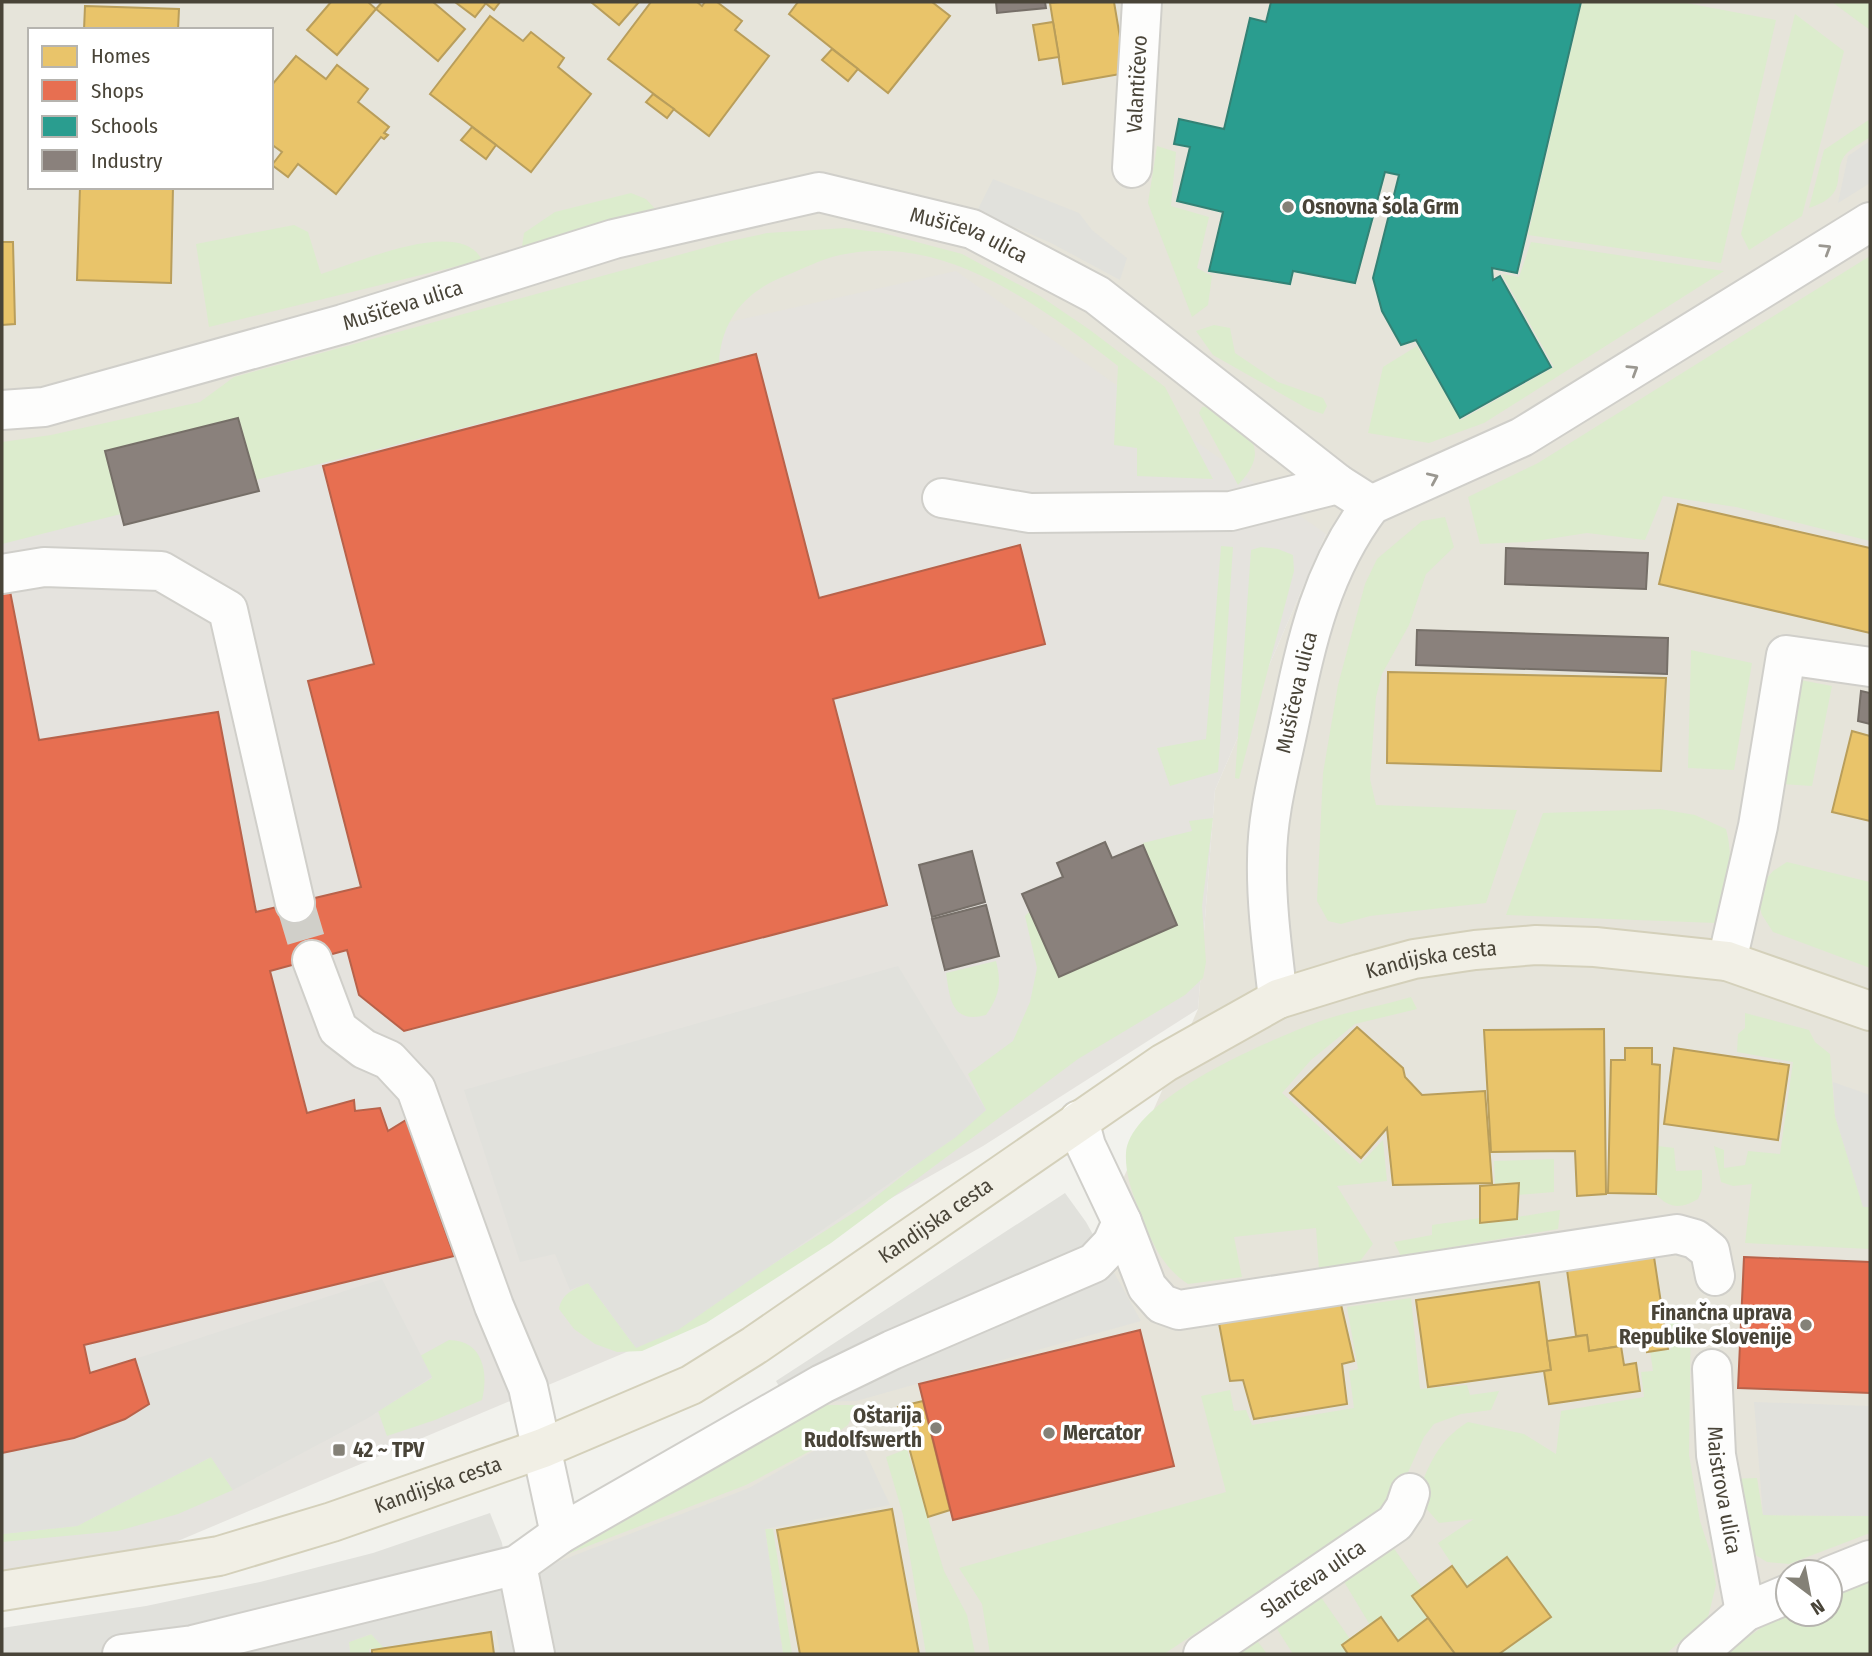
<svg xmlns="http://www.w3.org/2000/svg" width="1872" height="1656" font-family="'Fira Sans Condensed',sans-serif">
<rect width="100%" height="100%" fill="#f2f2ed"/>
<path fill="#e6e4da" fill-rule="evenodd" d="M2,2h1868v1652h-1868l512,-102 575,-296 109,-247 17,-219 111,-256 -1324,-1zM30,30h241v157h-241zM1788,1572h42v42h-42z"/>
<polygon fill="#e5e3de" points="956,271 1326,534 1215,790 1198,1009 983,1146 673,1322 636,1348 128,1562 2,1571 2,533 535,366"/>
<g fill="#dceccd">
<polygon points="1582,2 1681,2 1776,20 1721,263 1528,235"/>
<polygon points="1832,2 1870,2 1870,30"/>
<polygon points="1795,14 1844,51 1802,216 1749,250 1741,234"/>
<path d="M1870,119v18c-7,5 -17,10 -23,16 -18,19 6,41 -38,55l15,-58z"/>
<polygon points="1157,146 1176,152 1171,206 1209,217 1197,268 1212,276 1208,305 1192,317 1148,203"/>
<polygon points="631,193 646,199 657,211 522,247 524,233 555,212"/>
<path d="M294,225l14,7 13,42c36,-11 139,-58 161,-14l-273,67 -13,-83z"/>
<path d="M846,228l37,5 79,21 78,42 50,34 75,57 48,92 -76,-3v-28l-23,-3 4,-79c-78,-60 -173,-134 -278,-111 -19,4 -37,14 -55,21 -39,15 -64,44 -66,87l-717,181v-102l49,-7 149,-33 34,-25 492,-135 41,-9z"/>
<polygon points="1531,242 1724,271 1484,423 1429,443 1368,433 1383,367 1417,346 1461,420 1554,367 1502,274 1519,277"/>
<polygon points="1870,256 1870,541 1736,507 1663,496 1645,540 1587,533 1529,542 1480,544 1468,497 1538,463"/>
<polygon points="1214,325 1230,328 1235,353 1278,382 1323,398 1327,406 1323,414 1308,409 1213,355 1196,331"/>
<path d="M1209,406c34,22 67,39 29,79l-39,-72 3,-6z"/>
<polygon points="1445,517 1454,547 1426,574 1409,625 1382,674 1376,697 1370,779 1376,805 1517,810 1486,903 1370,916 1341,924 1328,921 1317,901 1323,773 1338,685 1365,584 1377,559 1403,537 1422,521"/>
<polygon points="1221,546 1233,547 1218,772 1170,786 1157,748 1206,739"/>
<polygon points="1261,547 1278,549 1293,555 1294,571 1239,779 1235,778 1251,550"/>
<polygon points="1691,650 1752,663 1734,770 1688,768"/>
<polygon points="1795,679 1832,686 1812,786 1767,783"/>
<path d="M1660,809l35,6 31,14c9,34 1,61 -10,94l-210,-8 37,-102z"/>
<path d="M1213,818l-11,88 4,56 -3,16 -18,17 -107,64 -247,184 -125,80 -64,28 -25,1 -22,-8 -21,-15 -15,-20c3,-16 15,-20 29,-26l45,61 57,-27 174,-111 122,-96 -18,-36 45,-33 17,-39 7,-34 -12,-52 5,-5 29,66 118,-52 -34,-82 49,-12 -3,-10z"/>
<polygon points="1787,862 1870,882 1870,968 1773,932 1762,915 1755,892 1773,871"/>
<path d="M996,961c6,23 3,35 -10,54 -34,9 -36,-15 -40,-42z"/>
<path d="M1411,997l6,12 -62,15 -44,36 -29,33 78,71 23,-24 4,41 -50,5 36,58 -16,21 -38,4 -3,-41 -82,9 8,40 -54,7c-28,-18 -39,-48 -51,-79 -6,-16 -12,-34 -11,-52 4,-55 146,-114 192,-131 30,-11 63,-16 93,-25z"/>
<polygon points="1745,1013 1809,1030 1815,1042 1830,1054 1835,1116 1863,1206 1870,1207 1870,1249 1745,1243 1752,1184 1733,1186 1721,1182 1714,1146 1724,1150 1724,1168 1745,1165 1748,1151 1780,1154 1793,1062 1737,1052 1738,1034 1745,1028"/>
<path d="M1658,1146l16,2 2,23 26,-1v19l-4,10c-17,10 -29,10 -42,-5z"/>
<polygon points="1554,1159 1554,1192 1518,1195 1519,1183 1495,1185 1494,1161"/>
<polygon points="1560,1210 1558,1229 1401,1256 1394,1242 1432,1235 1432,1225 1480,1218 1481,1223"/>
<polygon points="1411,1298 1420,1389 1467,1385 1470,1395 1499,1391 1491,1410 1461,1414 1434,1424 1424,1437 1395,1501 1164,1654 990,1654 982,1604 959,1568 1226,1492 1201,1396 1230,1390 1234,1411 1246,1410 1252,1425 1354,1408 1349,1371 1358,1369 1347,1307"/>
<path d="M1679,1305l12,2 -2,148 11,66 11,34 5,30 -8,32 -42,37h-167l52,-38 -44,-59 -40,30 -29,-44 36,-24 -35,4 -23,-26c14,-33 21,-56 52,-75l56,12 32,20 5,-43 83,-14 -3,-25 12,-1 -3,-20 21,-1 -6,-42z"/>
<path d="M449,1340c34,0 40,33 33,60l-47,20 -48,16 -9,-25 54,-33 -12,-22z"/>
<polygon points="813,1405 857,1405 848,1425 812,1450 746,1485 565,1555 601,1529"/>
<polygon points="907,1449 944,1571 967,1615 975,1654 926,1654 903,1515 886,1457"/>
<polygon points="211,1457 233,1490 178,1514 118,1531 2,1542 2,1534 77,1526"/>
<polygon points="1757,1478 1763,1515 1870,1516 1870,1533 1789,1564 1767,1562 1752,1553 1727,1479"/>
<polygon points="765,1529 773,1529 792,1654 783,1654"/>
<polygon points="1390,1543 1422,1588 1412,1596 1428,1618 1398,1641 1382,1617 1370,1625 1340,1575"/>
<polygon points="1870,1578 1870,1654 1758,1651 1725,1654 1776,1617 1830,1614 1830,1594"/>
<polygon points="1316,1590 1350,1639 1342,1646 1348,1654 1293,1654 1272,1621"/>
<polygon points="372,1634 384,1648 369,1649 369,1654 350,1654 349,1642"/>
<polygon points="1253,1635 1267,1654 1226,1654"/>
</g>
<g fill="#e1e1dc">
<polygon points="1870,141 1870,183 1838,203 1848,156"/>
<polygon points="993,179 1079,213 1092,230 1127,258 1120,280 1051,243 977,211"/>
<polygon points="898,966 986,1110 956,1137 678,1330 636,1348 588,1283 570,1290 555,1254 520,1262 464,1090"/>
<polygon points="1833,1082 1870,1095 1870,1207 1863,1207 1835,1116"/>
<polygon points="1065,1193 1086,1222 1141,1321 856,1401 788,1402 776,1381"/>
<polygon points="382,1279 432,1377 368,1418 233,1490 211,1457 77,1526 2,1534 2,1453 74,1438 125,1419 149,1405 135,1359"/>
<polygon points="1754,1402 1870,1406 1870,1516 1763,1515"/>
<polygon points="854,1428 890,1505 765,1529 783,1654 500,1654 496,1630 384,1648 371,1634 349,1642 350,1654 2,1654 2,1628 146,1606 260,1582 373,1553 490,1513 502,1543 508,1581 749,1488"/>
</g>
<g fill="#e9c46a" stroke="#b99e5b" stroke-width="2">
<polygon points="331,2 368,2 376,9 337,55 307,30"/>
<polygon points="382,2 433,2 465,29 438,61 376,9"/>
<polygon points="455,2 484,2 486,3 475,17"/>
<polygon points="484,2 500,2 494,10"/>
<polygon points="591,2 639,2 619,25"/>
<polygon points="651,2 697,2 702,6 705,2 717,2 742,21 735,30 769,56 709,136 608,59"/>
<polygon points="798,2 932,2 950,16 888,93 789,14"/>
<polygon points="1060,2 1114,2 1126,73 1063,84 1050,3"/>
<polygon points="85,6 179,9 178,30 84,30"/>
<polygon points="490,16 523,41 531,32 564,58 558,67 591,94 531,172 430,94"/>
<polygon points="1053,22 1059,57 1039,60 1033,25"/>
<polygon points="832,49 858,69 848,81 822,60"/>
<polygon points="296,56 326,79 337,65 368,89 358,102 389,127 384,133 388,135 384,139 381,137 336,194 298,164 288,177 272,165 282,152 271,144 271,86"/>
<polygon points="653,94 674,109 667,118 646,102"/>
<polygon points="472,127 496,145 486,159 461,140"/>
<polygon points="80,187 173,187 171,283 77,280"/>
<polygon points="2,242 13,242 15,324 2,325"/>
<polygon points="1678,504 1870,548 1870,633 1659,584"/>
<polygon points="1388,672 1666,678 1661,771 1387,763"/>
<polygon points="1852,731 1870,736 1870,821 1832,812"/>
<polygon points="1357,1027 1403,1068 1405,1077 1422,1095 1485,1091 1492,1183 1393,1185 1387,1128 1361,1158 1290,1093"/>
<polygon points="1604,1029 1606,1194 1577,1196 1575,1151 1491,1152 1484,1030"/>
<polygon points="1625,1048 1652,1048 1652,1064 1660,1065 1656,1194 1608,1193 1611,1060 1625,1060"/>
<polygon points="1674,1048 1789,1065 1778,1140 1664,1124"/>
<polygon points="1519,1183 1517,1219 1480,1223 1480,1186"/>
<polygon points="1654,1257 1668,1349 1647,1352 1646,1342 1589,1351 1587,1335 1576,1336 1567,1270"/>
<polygon points="1539,1282 1551,1370 1428,1387 1416,1300"/>
<polygon points="1339,1296 1354,1361 1342,1364 1347,1404 1254,1419 1243,1380 1230,1381 1218,1318"/>
<polygon points="1587,1335 1589,1351 1621,1346 1624,1365 1636,1363 1640,1391 1549,1404 1544,1371 1551,1370 1547,1341"/>
<polygon points="923,1401 950,1510 928,1517 898,1407"/>
<polygon points="892,1509 919,1654 800,1654 777,1530"/>
<polygon points="1507,1557 1551,1617 1499,1654 1455,1654 1412,1596 1452,1566 1467,1587"/>
<polygon points="1381,1617 1398,1641 1428,1618 1455,1654 1348,1654 1342,1645"/>
<polygon points="491,1632 494,1654 372,1654 372,1650"/>
</g>
<g fill="#e76f51" stroke="#b8624a" stroke-width="2">
<polygon points="756,354 819,598 1020,545 1045,644 833,699 887,905 404,1031 359,995 347,950 270,971 307,1113 354,1100 355,1111 380,1108 388,1131 406,1120 454,1256 84,1345 90,1373 135,1359 149,1404 125,1419 74,1438 2,1453 2,588 9,586 39,740 218,712 256,912 361,887 308,681 374,664 323,466"/>
<polygon points="1744,1257 1870,1262 1870,1393 1738,1388"/>
<polygon points="1140,1330 1174,1466 953,1520 919,1384"/>
</g>
<polygon fill="#2a9d8f" stroke="#338275" stroke-width="2" points="1271,2 1581,2 1517,273 1492,268 1493,280 1500,276 1551,367 1460,418 1416,340 1401,345 1382,311 1373,278 1399,175 1385,172 1355,283 1293,271 1290,284 1209,271 1223,212 1177,201 1190,147 1174,144 1179,119 1224,129 1250,18 1266,22"/>
<g fill="#8a817c" stroke="#766f68" stroke-width="2">
<polygon points="996,2 1045,2 1046,8 997,13"/>
<polygon points="238,418 259,491 124,525 105,451"/>
<polygon points="1506,548 1648,553 1646,589 1505,584"/>
<polygon points="1417,630 1668,638 1667,674 1416,665"/>
<polygon points="1861,691 1870,693 1870,724 1858,721"/>
<polygon points="1105,842 1112,858 1143,845 1177,925 1059,977 1022,894 1063,877 1057,863"/>
<polygon points="972,851 985,902 932,917 919,865"/>
<polygon points="986,905 999,956 945,970 932,919"/>
</g>
<g fill="none" stroke-linecap="round" stroke-linejoin="round">
<polyline stroke="#d0cfc9" stroke-width="38" stroke-dasharray="38 19" stroke-linecap="butt" points="295,903 312,960"/>
<g stroke="#d0cfca" stroke-width="42">
<g id="minor">
<path id="s1" d="M1132,168l10,-166"/>
<path id="s2" d="M2,410l42,-3 299,-83 271,-85 205,-47 153,37 125,66 241,189 33,21"/>
<polyline points="942,498 1030,513 1231,511 1338,484"/>
<polyline points="1371,505 1522,437 1870,222"/>
<polyline points="2,574 44,567 161,571 228,610 295,903"/>
<polyline points="312,960 338,1029 364,1049 389,1060 416,1089 494,1306 528,1387 560,1534"/>
<polyline points="1727,961 1758,826 1786,655 1870,667"/>
<path id="s3" d="M1278,999c-5,-45 -12,-93 -11,-139 0,-43 11,-84 20,-126 18,-84 31,-159 84,-229"/>
<polyline points="1079,1120 1086,1146 1122,1222 1147,1287 1162,1304 1179,1310 1677,1234 1695,1239 1710,1251 1715,1276"/>
<path id="s4" d="M1712,1369l4,86 29,157"/>
<polyline points="517,1565 535,1654"/>
<polyline points="1830,1576 1870,1560"/>
<polyline points="122,1654 193,1645 517,1565 560,1534 822,1384 892,1350 1094,1263 1112,1244 1122,1222"/>
<path id="s5" d="M1203,1654l192,-131 10,-15 5,-15"/>
<polyline points="1697,1654 1745,1612 1788,1594"/>
</g>
</g>
<g stroke="#d4d0ba" stroke-width="42">
<g id="major">
<path id="s6" d="M2,1591l217,-35 113,-34 211,-74 148,-63 64,-40 409,-282 114,-64 81,-25 55,-15 61,-9 61,-5 59,2 132,14 143,50"/>
</g>
</g>
<use href="#minor" stroke="#fdfdfc" stroke-width="38"/>
<use href="#major" stroke="#f1efe5" stroke-width="38"/>
</g>
<defs><path id="oneway-chevron" d="M-2-3.5L2.5 0L-2 3.5" fill="none" stroke-width="1.6" stroke-linecap="round" stroke-linejoin="round" transform="scale(1.75)"/></defs>
<g stroke="#9a9790">
<use href="#oneway-chevron" transform="translate(1826 249) rotate(-32)"/>
<use href="#oneway-chevron" transform="translate(1633 370) rotate(-32)"/>
<use href="#oneway-chevron" transform="translate(1433 478) rotate(-24)"/>
</g>
<g fill="#848177" stroke="#fff" stroke-width="2.5">
<circle cx="1288" cy="207" r="7"/>
<circle cx="1806" cy="1325" r="7"/>
<circle cx="936" cy="1428" r="7"/>
<circle cx="1049" cy="1433" r="7"/>
<rect x="332" y="1443" width="14" height="14" rx="3.5"/>
</g>
<g text-anchor="middle" dominant-baseline="central" stroke-width="7" stroke-linejoin="round" paint-order="stroke">
<g font-size="21" fill="#494438" stroke="#fff">
<text stroke="none"><textPath href="#s1" startOffset="84">Valantičevo</textPath></text>
<text stroke="none"><textPath href="#s2" startOffset="1003">Mušičeva ulica</textPath></text>
<text stroke="none"><textPath href="#s2" startOffset="415">Mušičeva ulica</textPath></text>
<text stroke="none"><textPath href="#s3" startOffset="310">Mušičeva ulica</textPath></text>
<text stroke="none"><textPath href="#s6" startOffset="1584">Kandijska cesta</textPath></text>
<text stroke="none"><textPath href="#s6" startOffset="1017">Kandijska cesta</textPath></text>
<text stroke="none"><textPath href="#s6" startOffset="450">Kandijska cesta</textPath></text>
<text stroke="none"><textPath href="#s4" startOffset="122">Maistrova ulica</textPath></text>
<text stroke="none"><textPath href="#s5" startOffset="133">Slančeva ulica</textPath></text>
</g>
<g font-size="21" font-weight="bold" fill="#494438" stroke="#fff" text-anchor="start">
<text x="1302" y="207">Osnovna šola Grm</text>
<text x="1792" y="1313" text-anchor="end">Finančna uprava<tspan x="1792" dy="24">Republike Slovenije</tspan></text>
<text x="922" y="1416" text-anchor="end">Oštarija<tspan x="922" dy="24">Rudolfswerth</tspan></text>
<text x="1063" y="1433">Mercator</text>
<text x="353" y="1450">42 ~ TPV</text>
</g>
</g>
<rect width="1872" height="1656" fill="none" stroke="#494438" stroke-width="7"/>
<rect x="28" y="28" width="245" height="161" fill="#ffffff" stroke="#b6b4af" stroke-width="2"/>
<rect x="42" y="46" width="35" height="21" fill="#e9c46a" stroke="#b6b4af" stroke-width="2"/>
<text x="91" y="63" font-size="21" fill="#494438">Homes</text>
<rect x="42" y="80" width="35" height="21" fill="#e76f51" stroke="#b6b4af" stroke-width="2"/>
<text x="91" y="98" font-size="21" fill="#494438">Shops</text>
<rect x="42" y="116" width="35" height="21" fill="#2a9d8f" stroke="#b6b4af" stroke-width="2"/>
<text x="91" y="133" font-size="21" fill="#494438">Schools</text>
<rect x="42" y="150" width="35" height="21" fill="#8a817c" stroke="#b6b4af" stroke-width="2"/>
<text x="91" y="168" font-size="21" fill="#494438">Industry</text>
<g transform="translate(1809 1593) rotate(148)"><circle r="33" fill="#ffffff" stroke="#b6b4af" stroke-width="2"/>
<path d="M0-5L12 26L0 18L-12 26Z" fill="#848177"/>
<text y="-10" font-size="19" font-weight="bold" text-anchor="middle" fill="#494438">N</text>
</g>
</svg>
